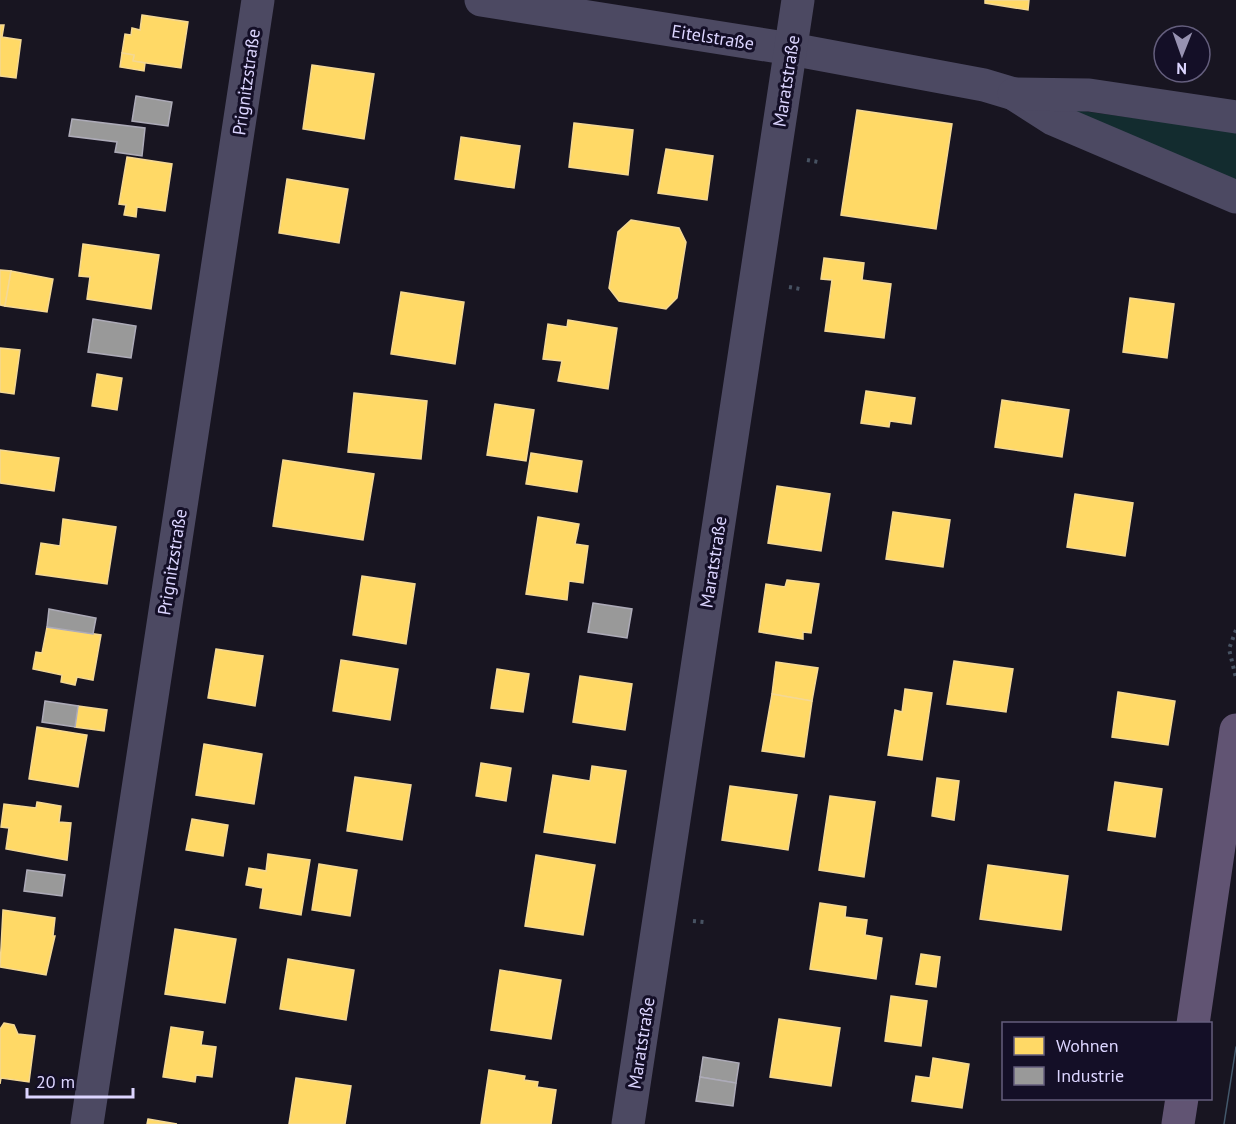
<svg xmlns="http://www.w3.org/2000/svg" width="1236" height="1124" font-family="'PT Sans',sans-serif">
<rect width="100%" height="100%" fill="#181521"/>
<polygon fill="#132c2f" points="1061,108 1236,132 1236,183"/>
<g fill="#ffd966" stroke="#f4d894" stroke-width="1.5">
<polygon points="985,0 1029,0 1028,10 985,3"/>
<polygon points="142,15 188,22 181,68 133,61 134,55 122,53 125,34 131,35 132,28 140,30"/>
<polygon points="0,25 4,25 2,37 21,40 16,78 0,76"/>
<polygon points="122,53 134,55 133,61 145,63 144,71 120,67"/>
<polygon points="312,65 374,74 364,139 303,129"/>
<polygon points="857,110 952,124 936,229 841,215"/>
<polygon points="574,123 633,130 628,175 569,167"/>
<polygon points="461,137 520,146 514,188 455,179"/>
<polygon points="666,149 713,156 707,200 658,193"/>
<polygon points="127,157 172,164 165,211 137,207 136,217 124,215 126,205 119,204"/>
<polygon points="287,179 348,189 339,243 279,233"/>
<polygon points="631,220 679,228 686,242 677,298 666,309 619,301 609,288 618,232"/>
<polygon points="83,244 159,255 151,309 87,299 90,277 79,276"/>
<polygon points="824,258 864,263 862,280 891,284 884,338 825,331 832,280 821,279"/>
<polygon points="0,270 11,271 5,306 0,305"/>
<polygon points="11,271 53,279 47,312 5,306"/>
<polygon points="401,292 464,302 455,364 391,354"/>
<polygon points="1130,298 1174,304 1167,358 1123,352"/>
<polygon points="568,320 617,328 608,389 558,381 562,361 543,359 548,324 567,327"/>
<polygon points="0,348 20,350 14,394 0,392"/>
<polygon points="97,374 122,378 117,410 92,406"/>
<polygon points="866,391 915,398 911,424 890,421 889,427 861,423"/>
<polygon points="354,393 427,401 421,459 348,452"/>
<polygon points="1002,400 1069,410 1062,457 995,447"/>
<polygon points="495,404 534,410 526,461 487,455"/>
<polygon points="0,450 59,458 54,491 0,483"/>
<polygon points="531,453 582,461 577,492 526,484"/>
<polygon points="283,460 374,474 363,540 273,526"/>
<polygon points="777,486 830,494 821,551 768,543"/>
<polygon points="1075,494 1133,503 1125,556 1067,547"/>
<polygon points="893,512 950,520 943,567 886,559"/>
<polygon points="538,517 579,524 575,544 588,546 583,583 569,581 567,600 526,594"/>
<polygon points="63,519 116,527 107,584 36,574 41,543 60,546"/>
<polygon points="362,576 415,584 406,644 353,635"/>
<polygon points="787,580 819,584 811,633 803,632 803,639 759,632 766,584 785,587"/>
<polygon points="47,627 101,635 93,680 77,677 75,685 61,682 62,675 33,669 36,652 42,653"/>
<polygon points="216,649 263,656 255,706 208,698"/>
<polygon points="341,660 398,669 390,720 333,711"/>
<polygon points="954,661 1013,669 1006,712 947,704"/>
<polygon points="776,662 818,668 812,701 772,694"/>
<polygon points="497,669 529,674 523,712 491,708"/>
<polygon points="580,676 632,684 625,730 573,722"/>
<polygon points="905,689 932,693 922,760 888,755 895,710 902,712"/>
<polygon points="1118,692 1175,701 1168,745 1112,737"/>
<polygon points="772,694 812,701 804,757 762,751"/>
<polygon points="78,706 107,710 104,731 75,727"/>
<polygon points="37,727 87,735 78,787 29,779"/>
<polygon points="204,744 262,754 254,804 196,795"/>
<polygon points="481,763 511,768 506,801 476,796"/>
<polygon points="592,766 626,771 615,843 544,832 553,775 590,781"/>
<polygon points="355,777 411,785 402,840 347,831"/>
<polygon points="937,778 959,781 954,820 932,816"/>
<polygon points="1115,782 1162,789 1155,837 1108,830"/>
<polygon points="730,786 797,795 788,850 722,840"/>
<polygon points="830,796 875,802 864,877 819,870"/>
<polygon points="37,802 61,806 59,822 71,823 67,860 6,849 9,828 1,827 4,804 36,808"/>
<polygon points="192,819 228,825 223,856 186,850"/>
<polygon points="268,854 310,860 301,915 260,908 263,888 246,885 249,868 266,871"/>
<polygon points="536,855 595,865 583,935 525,926"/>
<polygon points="319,864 357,870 350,916 312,910"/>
<polygon points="988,865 1068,876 1061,930 980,919"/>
<polygon points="820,903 846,907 845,917 867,920 865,935 882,938 876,979 810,969"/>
<polygon points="3,910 55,918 53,936 55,936 46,975 0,967"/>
<polygon points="175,929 236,939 225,1003 165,994"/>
<polygon points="921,954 940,957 936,987 916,984"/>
<polygon points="288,959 354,970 346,1020 280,1009"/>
<polygon points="500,970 561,980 551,1039 491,1030"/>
<polygon points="891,996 927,1001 921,1046 885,1041"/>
<polygon points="779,1019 840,1028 831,1086 770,1077"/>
<polygon points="4,1023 14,1025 18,1034 35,1036 29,1082 1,1078 0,1084 0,1029"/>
<polygon points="171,1027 203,1032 201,1045 216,1047 212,1077 196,1075 195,1082 163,1077"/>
<polygon points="933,1058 969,1064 962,1108 912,1101 916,1076 930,1078"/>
<polygon points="489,1070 525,1076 524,1080 538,1082 537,1087 556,1090 551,1124 481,1124"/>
<polygon points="296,1078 351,1086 345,1124 289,1124"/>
<polygon points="148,1119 177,1124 147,1124"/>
</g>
<g fill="#999" stroke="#adabb8" stroke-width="1.5">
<polygon points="136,96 172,102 168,126 132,121"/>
<polygon points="72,119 145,128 142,156 115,152 117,142 69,136"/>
<polygon points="93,319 136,326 131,358 88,352"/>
<polygon points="593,603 632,609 627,638 588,632"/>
<polygon points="49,609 96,618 93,634 47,627"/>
<polygon points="45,701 78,706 75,727 42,722"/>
<polygon points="27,870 65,875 62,896 24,891"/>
<polygon points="703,1057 739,1063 736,1083 700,1077"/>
<polygon points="700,1077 736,1083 733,1106 696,1101"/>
</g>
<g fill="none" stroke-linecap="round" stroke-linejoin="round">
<g stroke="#475262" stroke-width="4" stroke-dasharray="3 4.5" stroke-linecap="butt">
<polyline points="807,160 818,162"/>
<polyline points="789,287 800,289"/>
<polyline points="1236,630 1229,649 1236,678"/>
<polyline points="693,921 704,922"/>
</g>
<g stroke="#4c4962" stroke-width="33">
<polyline points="481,0 791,49 984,85 1014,94 1053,119 1236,197"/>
<polyline points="1014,94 1089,95 1236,117"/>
<polyline points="87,1124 258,0"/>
<polyline points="628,1124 798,0"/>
</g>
<g stroke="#615473" stroke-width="33">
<polyline points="1193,1024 1236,730"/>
<polyline points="1178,1124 1182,1098"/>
</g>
<polyline stroke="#44596c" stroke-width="1.5" points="1224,1124 1236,1047"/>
</g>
<g text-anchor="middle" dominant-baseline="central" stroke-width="6" stroke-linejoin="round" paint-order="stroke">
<g font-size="18" fill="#dcd5ff" stroke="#140f27">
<text transform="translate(713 37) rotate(9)">Eitelstraße</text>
<text transform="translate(786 81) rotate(-81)">Maratstraße</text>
<text transform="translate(246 82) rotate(-82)">Prignitzstraße</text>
<text transform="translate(172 562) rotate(-81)">Prignitzstraße</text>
<text transform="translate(713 562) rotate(-81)">Maratstraße</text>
<text transform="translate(641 1043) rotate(-81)">Maratstraße</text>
</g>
</g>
<rect x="1002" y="1022" width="210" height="78" fill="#140f27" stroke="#645e7d" stroke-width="1.5"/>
<rect x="1014" y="1037" width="30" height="18" fill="#ffd966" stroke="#645e7d" stroke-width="1.5"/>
<text x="1056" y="1052" font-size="18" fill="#dcd5ff">Wohnen</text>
<rect x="1014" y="1067" width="30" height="18" fill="#999999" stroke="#645e7d" stroke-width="1.5"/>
<text x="1056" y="1082" font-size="18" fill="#dcd5ff">Industrie</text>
<g transform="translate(1182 54) rotate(181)"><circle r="28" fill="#140f27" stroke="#645e7d" stroke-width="1.5"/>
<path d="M0-4.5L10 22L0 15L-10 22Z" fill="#9792b1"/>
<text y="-9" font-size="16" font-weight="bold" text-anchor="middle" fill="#dcd5ff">N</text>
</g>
<path d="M27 1088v9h106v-9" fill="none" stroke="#dcd5ff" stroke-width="3"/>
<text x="36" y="1088" font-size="18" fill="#dcd5ff" stroke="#140f27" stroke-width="4.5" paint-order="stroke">20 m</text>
</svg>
